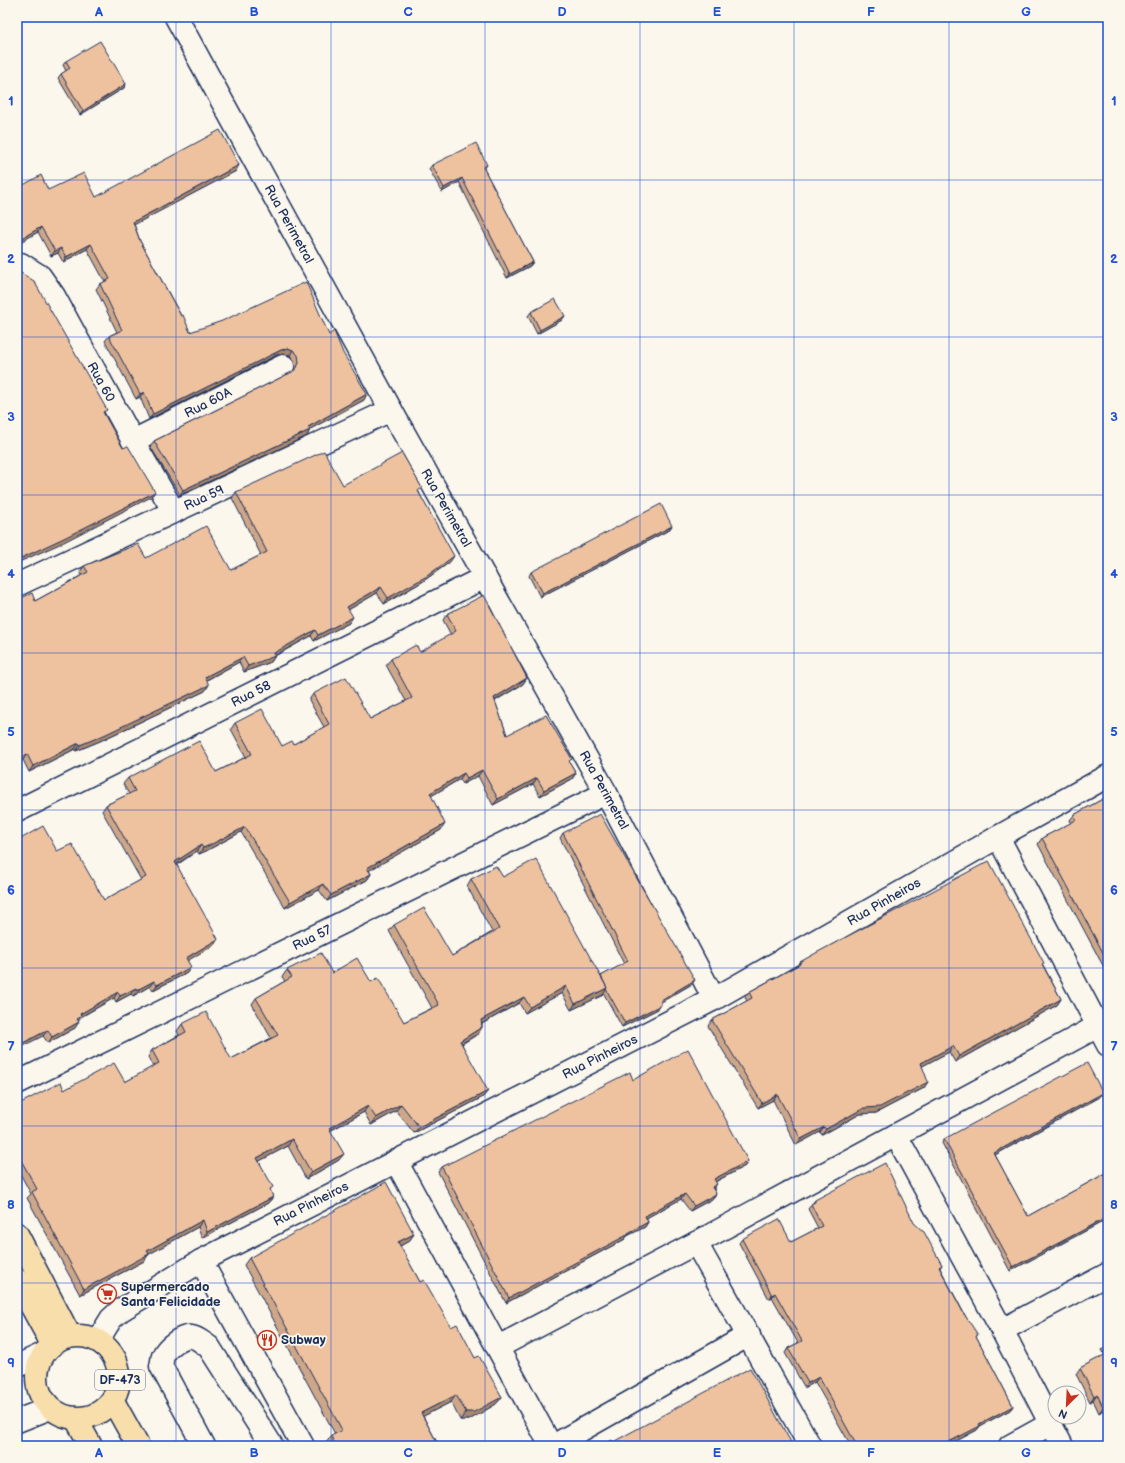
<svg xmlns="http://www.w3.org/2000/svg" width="1125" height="1463" font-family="'Balsamiq Sans',sans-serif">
<rect width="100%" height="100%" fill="#fbf7ec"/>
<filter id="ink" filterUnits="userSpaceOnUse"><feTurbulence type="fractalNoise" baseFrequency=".025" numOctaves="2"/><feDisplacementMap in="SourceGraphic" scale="8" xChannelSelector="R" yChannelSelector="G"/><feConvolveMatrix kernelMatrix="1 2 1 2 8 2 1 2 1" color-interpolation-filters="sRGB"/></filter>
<g filter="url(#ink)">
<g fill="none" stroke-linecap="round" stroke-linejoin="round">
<g stroke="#1b2f5e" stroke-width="25">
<g id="minor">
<polyline points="176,17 391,410 606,793 714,999"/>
<polyline points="17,266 21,264 40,276 54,296 133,441 174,512"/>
<polyline points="133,441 283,366"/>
<polyline points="17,585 391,410"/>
<polyline points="17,811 485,577"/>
<polyline points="998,837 1108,1045"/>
<polyline points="17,1083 606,793"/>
<polyline points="896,1135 1002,1330 1062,1446"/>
<polyline points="396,1161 551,1446"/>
<polyline points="696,1243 810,1446"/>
<polyline points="201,1261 303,1446"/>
<polyline points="1002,1330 1108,1274"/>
<polyline points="98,1340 111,1319 121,1310 201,1261 714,999 998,837 1108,776"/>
<polyline points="498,1347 696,1243 1098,1026"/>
<polyline points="17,1366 43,1354"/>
<polyline points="17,1421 50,1408"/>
<path d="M204,1446l-43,-80c1,-3 1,-7 2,-10 4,-9 19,-21 29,-19 6,1 11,6 17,10l63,99"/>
<polyline points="553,1446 749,1335"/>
<polyline points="1010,1446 1050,1424"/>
</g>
</g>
<g stroke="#1b2f5e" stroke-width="25">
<g id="major">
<polyline points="17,1234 70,1336"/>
<polyline points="17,1280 52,1344"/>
<circle cx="78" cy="1377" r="41"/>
<polyline points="113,1401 138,1446"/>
<polyline points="76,1419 91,1446"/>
</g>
</g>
<use href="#minor" stroke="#fbf7ec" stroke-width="22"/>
<use href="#major" stroke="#f8deab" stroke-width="22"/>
</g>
<g fill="#cea789" stroke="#1b2f5e">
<polygon points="66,61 126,84 124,88 80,115 58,78 61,74 66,71 63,65"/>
<polygon points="432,165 487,165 484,169 533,262 530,266 507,278 459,182 442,192 429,169"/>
<polygon points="236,171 134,224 140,241 190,332 329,335 364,400 310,429 307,436 180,495 150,446 154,441 292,372 294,370 295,367 294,360 290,355 284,354 277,355 149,419 140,397 136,399 105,341 109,336 117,332 96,289 100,284 105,282 87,249 63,262 58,253 51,256 38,232 17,244 17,186 18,188 48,190 96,197"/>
<polygon points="531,312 562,320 537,334 528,316"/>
<polygon points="343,485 419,492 450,562 422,582 384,604 377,593 348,610 349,623 314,641 311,636 275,656 271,662 244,672 239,662 207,680 205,691 100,741 76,751 75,749 29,772 23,760 35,601 82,575 80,572 84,566 146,558 231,570 261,555 232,498 236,492"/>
<polygon points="669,530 540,597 529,576 531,572"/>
<polygon points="447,614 523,684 495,701 507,735 570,763 576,773 572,779 540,796 533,784 493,805 478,776 463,784 460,779 431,796 441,830 369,870 371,874 367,880 327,901 319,890 285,908 241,832 206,851 199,854 197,851 177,865 214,945 187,960 187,973 153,990 150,986 133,996 131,994 116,1002 114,998 81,1017 78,1021 75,1028 48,1043 43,1036 57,851 104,900 141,880 102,811 106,805 129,794 123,784 128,778 216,772 246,757 231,729 235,723 282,746 294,744 324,727 309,700 313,694 370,719 406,701 386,665 391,659 420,652 451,635 443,620"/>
<polygon points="1108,796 1108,975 1038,844 1042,838 1071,823 1070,820 1074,815"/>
<polygon points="563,833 692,984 661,1002 658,1009 622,1027 604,994 603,995 571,1010 562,993 525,1013 519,1003 482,1024 482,1027 478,1034 462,1044 483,1097 414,1133 396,1111 371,1125 364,1112 330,1131 339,1160 306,1179 288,1146 259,1161 273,1197 268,1203 202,1238 198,1227 149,1254 144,1261 80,1295 27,1198 31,1194 17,1168 17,1105 64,1090 125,1082 153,1067 148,1057 152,1050 179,1035 177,1031 182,1024 231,1059 271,1038 252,1004 256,998 285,981 282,977 287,970 332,973 371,982 404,1022 432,1008 389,931 394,925 452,956 492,932 467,886 471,879 503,877 601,976 624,964 560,838"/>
<polygon points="800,962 1043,965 1061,999 1057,1005 955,1062 949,1052 922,1066 924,1088 876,1113 860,1114 822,1135 820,1132 796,1145 773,1100 758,1108 708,1026 712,1020 747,1001 745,997 749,992 797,966"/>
<polygon points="633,1080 748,1161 745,1166 715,1182 714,1189 716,1194 712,1199 690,1211 681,1199 646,1218 648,1222 645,1227 627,1236 625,1239 506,1303 438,1172 442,1167"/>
<polygon points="1100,1097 995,1155 1028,1216 1108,1172 1108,1219 1010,1271 942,1143 944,1139"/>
<polygon points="815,1200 914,1223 942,1265 940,1268 1013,1406 1010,1410 980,1426 977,1430 947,1446 851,1446 815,1382 805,1388 785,1353 788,1348 798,1343 772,1297 769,1299 739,1243 742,1239 791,1242 818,1228 808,1209"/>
<polygon points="414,1234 409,1241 400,1246 420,1282 451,1327 475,1358 502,1397 496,1404 469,1420 460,1420 451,1402 423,1416 439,1446 327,1446 326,1443 331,1436 335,1434 244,1265 249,1258"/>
<polygon points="1108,1343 1108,1416 1107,1416 1103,1410 1099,1413 1093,1400 1090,1402 1076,1374 1080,1368 1105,1355 1102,1350 1107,1344"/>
</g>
<g fill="#a7886f" stroke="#1b2f5e">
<polygon points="126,84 124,88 80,115 83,111"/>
<polygon points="239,165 236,171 130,227 133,222"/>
<polygon points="462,178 459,182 442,192 444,188"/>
<polygon points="41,227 38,232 17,244 17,241"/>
<polygon points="91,244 87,249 63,262 66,257"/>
<polygon points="61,248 58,253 51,256 55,251"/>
<polygon points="533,262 530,266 507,278 510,274"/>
<polygon points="565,316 562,320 537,334 540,330"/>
<polygon points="288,348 293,350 290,355 284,354 277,355 149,419 153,414 281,350"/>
<polygon points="144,392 140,397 136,399 140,394"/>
<polygon points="367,394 364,400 305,432 308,427"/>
<polygon points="310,430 307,436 180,495 183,490"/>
<polygon points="155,492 151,497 62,543 17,563 17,560"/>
<polygon points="672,526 669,530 540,597 543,593"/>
<polygon points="454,556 450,562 422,582 384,604 388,598"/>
<polygon points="381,587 377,593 343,613 347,607"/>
<polygon points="353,617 349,623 314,641 318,635"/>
<polygon points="315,630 311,636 274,656 275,656 271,662 244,672 248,666"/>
<polygon points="243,657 239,662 201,683 205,677"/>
<polygon points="527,678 523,684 489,704 494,698"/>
<polygon points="209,685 205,691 100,741 76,751 80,745"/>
<polygon points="79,743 75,749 29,772 33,766"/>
<polygon points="27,754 23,760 17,764 17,760"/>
<polygon points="482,770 478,776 463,784 467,778"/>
<polygon points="464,773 460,779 426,799 430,793"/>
<polygon points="576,773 572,779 540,796 544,790"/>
<polygon points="537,778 533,784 493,805 498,799"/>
<polygon points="445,824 441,830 363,874 367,868"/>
<polygon points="245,827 241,832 206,851 199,854 203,848"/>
<polygon points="201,845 197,851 171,868 175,862"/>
<polygon points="371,874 367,880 327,901 331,895"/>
<polygon points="323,884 319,890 285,908 290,902"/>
<polygon points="218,939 214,945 182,964 186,958"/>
<polygon points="191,967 187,973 153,990 157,985"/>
<polygon points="695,980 692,984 658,1004 661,1000"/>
<polygon points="154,981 150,986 133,996 137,990"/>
<polygon points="566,986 562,993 525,1013 530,1007"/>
<polygon points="136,988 131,994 116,1002 120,996"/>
<polygon points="607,988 603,995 571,1010 575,1004"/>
<polygon points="118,992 114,998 75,1020 80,1014"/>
<polygon points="524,997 519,1003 476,1027 481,1020"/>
<polygon points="1061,999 1057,1005 955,1062 959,1056"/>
<polygon points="661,1005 658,1009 622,1027 625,1023"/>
<polygon points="79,1022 75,1028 48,1043 52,1037"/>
<polygon points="482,1027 478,1034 455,1047 460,1041"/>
<polygon points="48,1030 43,1036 17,1049 17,1046"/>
<polygon points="953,1046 949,1052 917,1069 921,1063"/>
<polygon points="928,1082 924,1088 876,1113 860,1114 822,1135 826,1129 864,1108"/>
<polygon points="488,1091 483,1097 414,1133 419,1127"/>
<polygon points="1103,1093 1100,1097 991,1157 994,1153"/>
<polygon points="777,1094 773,1100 758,1108 762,1103"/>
<polygon points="401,1104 396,1111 371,1125 376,1118"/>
<polygon points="368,1106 364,1112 324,1134 329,1128"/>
<polygon points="824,1127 820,1132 796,1145 801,1139"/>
<polygon points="292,1139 288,1146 252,1165 257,1158"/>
<polygon points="344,1154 339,1160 306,1179 311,1172"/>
<polygon points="748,1161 745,1166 711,1184 714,1179"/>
<polygon points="717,1184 713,1189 712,1187"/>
<polygon points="685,1194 681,1199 641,1221 645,1216"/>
<polygon points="716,1194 712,1199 690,1211 694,1206"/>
<polygon points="273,1197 268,1203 202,1238 207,1232"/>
<polygon points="1108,1217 1108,1219 1010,1271 1013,1267"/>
<polygon points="203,1220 198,1227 144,1257 149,1254 144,1261 80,1295 84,1289 147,1251"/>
<polygon points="648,1222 645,1227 627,1236 625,1239 506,1303 509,1298"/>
<polygon points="414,1234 409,1241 393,1250 398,1242"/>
<polygon points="775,1293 772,1297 769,1299 772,1295"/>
<polygon points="819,1377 815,1382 805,1388 808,1383"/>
<polygon points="1097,1394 1093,1400 1090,1402 1094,1396"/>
<polygon points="456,1395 451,1402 416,1420 421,1413"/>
<polygon points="502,1397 496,1404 469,1420 460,1420 466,1412"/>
<polygon points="1108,1404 1103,1410 1099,1413 1103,1407"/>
<polygon points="1013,1406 1010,1410 980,1426 977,1430 947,1446 941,1446 979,1424"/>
</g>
<g fill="#efc29f" stroke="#1b2f5e">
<polygon points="100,41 126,84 83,111 61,74 70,68 66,61"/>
<polygon points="220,130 239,165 133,222 140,241 181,316 183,315 190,332 222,321 306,282 329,335 334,331 343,353 367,394 308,427 310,430 183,490 154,441 292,372 297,368 299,362 298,355 293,350 288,348 281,350 153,414 144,392 140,394 109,336 122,330 100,284 110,279 91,244 66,257 61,248 55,251 41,227 17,241 17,186 18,188 41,175 48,190 84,173 96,197"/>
<polygon points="476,143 487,165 483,167 533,262 510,274 462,178 444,188 432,165"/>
<polygon points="17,272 21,273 34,281 107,410 103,412 123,448 128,446 155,492 66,537 17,560"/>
<polygon points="555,299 565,316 540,330 531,312"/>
<polygon points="324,451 343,485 402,453 422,488 418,491 454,556 427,576 388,598 381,587 347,607 353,617 318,635 315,630 274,653 275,656 248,666 243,657 205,677 209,685 104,735 80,745 79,743 33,766 27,754 17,760 17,600 32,593 35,601 88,572 84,566 138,544 146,558 206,526 231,570 267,552 236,492"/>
<polygon points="661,504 672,526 543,593 531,572"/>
<polygon points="484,595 527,678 494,698 507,735 546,715 572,759 569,761 576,773 544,790 537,778 498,799 482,770 467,778 464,773 430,793 445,824 367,868 371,874 331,895 323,884 290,902 245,827 210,845 203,848 201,845 175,862 218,939 186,958 191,967 157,985 154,981 137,990 136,988 120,996 118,992 80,1014 81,1017 77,1019 79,1022 52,1037 48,1030 17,1046 17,841 43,826 57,851 72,844 104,900 146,877 106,805 135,791 128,778 199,741 216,772 252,754 235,723 262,709 282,746 292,741 294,744 329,724 313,694 346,677 370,719 412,698 391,659 416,645 420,652 456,631 447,614"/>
<polygon points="1108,796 1108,962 1042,838 1076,820 1074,815"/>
<polygon points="600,814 695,980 661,1000 661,1005 625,1023 606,989 607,988 601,976 628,961 563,833"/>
<polygon points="536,859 607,988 575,1004 566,986 530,1007 524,997 481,1020 482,1027 460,1041 488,1091 419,1127 401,1104 376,1118 368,1106 329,1128 344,1154 311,1172 292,1139 257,1158 273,1187 270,1189 273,1197 207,1232 203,1220 147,1251 149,1254 84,1289 32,1192 37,1189 17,1153 17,1105 61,1082 64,1090 114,1063 125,1082 159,1063 152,1050 186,1032 182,1024 206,1012 231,1059 278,1035 256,998 292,977 287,970 321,953 332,973 357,958 371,982 378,978 404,1022 439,1005 394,925 424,908 452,956 499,929 471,879 496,866 503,877"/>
<polygon points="989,861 1044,963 1042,964 1061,999 959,1056 953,1046 921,1063 928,1082 880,1107 864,1108 826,1129 824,1127 801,1139 777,1094 762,1103 712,1020 752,998 749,992 800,964 800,962 816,953"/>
<polygon points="688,1049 748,1161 714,1179 717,1184 712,1187 716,1194 694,1206 685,1194 645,1216 648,1222 628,1233 629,1234 509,1298 442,1167 630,1072 633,1080"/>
<polygon points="1087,1063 1103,1093 994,1153 1028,1216 1108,1172 1108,1217 1013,1267 944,1139"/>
<polygon points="885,1163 914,1223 924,1232 942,1265 939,1267 964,1314 978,1335 976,1336 1013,1406 979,1424 980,1426 941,1446 857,1446 819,1377 808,1383 788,1348 802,1341 775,1293 772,1295 742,1239 779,1219 791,1242 822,1226 811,1204 815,1202 815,1200"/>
<polygon points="386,1182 414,1234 398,1242 420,1282 424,1280 451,1327 457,1324 475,1358 479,1356 502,1397 474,1412 466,1412 456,1395 421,1413 439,1446 336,1446 331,1436 342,1430 249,1258"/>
<polygon points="1108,1353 1108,1405 1108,1404 1103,1407 1097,1394 1094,1396 1080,1368"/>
<polygon points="750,1368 793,1446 600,1446 612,1440 613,1442"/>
</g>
</g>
<path fill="none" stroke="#1d4ed8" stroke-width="1" stroke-opacity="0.55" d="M176,17v1429M331,17v1429M485,17v1429M640,17v1429M794,17v1429M949,17v1429M17,180h1091M17,337h1091M17,495h1091M17,653h1091M17,810h1091M17,968h1091M17,1126h1091M17,1283h1091"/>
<defs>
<g id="supermarket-ring" transform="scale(1)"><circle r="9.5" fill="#fbf7ec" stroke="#c8321e" stroke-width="1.5"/><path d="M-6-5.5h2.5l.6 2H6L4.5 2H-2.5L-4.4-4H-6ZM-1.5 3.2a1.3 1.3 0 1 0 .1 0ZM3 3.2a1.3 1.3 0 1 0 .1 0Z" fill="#c8321e"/></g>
<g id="restaurant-ring" transform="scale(1)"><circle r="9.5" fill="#fbf7ec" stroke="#c8321e" stroke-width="1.5"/><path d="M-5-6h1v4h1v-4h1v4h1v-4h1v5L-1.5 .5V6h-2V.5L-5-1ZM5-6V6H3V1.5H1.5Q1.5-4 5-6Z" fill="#c8321e"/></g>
</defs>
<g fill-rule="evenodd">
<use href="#supermarket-ring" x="107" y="1294"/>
<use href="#restaurant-ring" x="267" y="1340"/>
</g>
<g text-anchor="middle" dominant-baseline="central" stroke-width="3.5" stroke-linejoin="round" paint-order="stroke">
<rect fill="#fbf7ec" stroke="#5e6b89" stroke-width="1" x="95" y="1370" width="50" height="20" rx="3"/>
<g font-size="12" font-weight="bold" fill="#1b2f5e">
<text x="120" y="1380">DF-473</text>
</g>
<g font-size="13" fill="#1b2f5e" stroke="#fbf7ec">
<text transform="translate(289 224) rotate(61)">Rua Perimetral</text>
<text transform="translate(101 382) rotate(61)">Rua 60</text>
<text transform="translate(208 403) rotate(-27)">Rua 60A</text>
<text transform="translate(204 498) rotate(-25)">Rua 59</text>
<text transform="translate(446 508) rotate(60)">Rua Perimetral</text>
<text transform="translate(251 694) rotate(-27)">Rua 58</text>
<text transform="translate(604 790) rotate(61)">Rua Perimetral</text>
<text transform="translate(884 902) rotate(-30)">Rua Pinheiros</text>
<text transform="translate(312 938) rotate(-26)">Rua 57</text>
<text transform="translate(600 1057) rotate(-27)">Rua Pinheiros</text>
<text transform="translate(311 1204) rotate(-27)">Rua Pinheiros</text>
</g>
<g font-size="13" font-weight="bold" fill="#1b2f5e" stroke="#fbf7ec" text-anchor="start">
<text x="121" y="1287">Supermercado<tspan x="121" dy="15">Santa Felicidade</tspan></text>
<text x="281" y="1340">Subway</text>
</g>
</g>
<rect width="1125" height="1463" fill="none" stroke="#fbf7ec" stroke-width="44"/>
<g transform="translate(1067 1405) rotate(204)"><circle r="19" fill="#fbf7ec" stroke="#a1a7b3"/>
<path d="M0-3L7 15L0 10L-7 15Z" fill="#c8321e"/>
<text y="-6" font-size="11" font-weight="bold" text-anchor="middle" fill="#1b2f5e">N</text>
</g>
<rect x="22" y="22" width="1081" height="1419" fill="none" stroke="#1d4ed8" stroke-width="1.5"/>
<g font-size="13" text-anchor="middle" font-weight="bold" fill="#1d4ed8">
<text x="99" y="16">A</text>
<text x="254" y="16">B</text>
<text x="408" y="16">C</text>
<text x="562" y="16">D</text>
<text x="717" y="16">E</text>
<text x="871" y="16">F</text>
<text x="1026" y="16">G</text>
<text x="11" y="105">1</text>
<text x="1114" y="105">1</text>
<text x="11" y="263">2</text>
<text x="1114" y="263">2</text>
<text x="11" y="421">3</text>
<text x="1114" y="421">3</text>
<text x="11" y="578">4</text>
<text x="1114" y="578">4</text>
<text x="11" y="736">5</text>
<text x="1114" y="736">5</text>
<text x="11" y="894">6</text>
<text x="1114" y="894">6</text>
<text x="11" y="1051">7</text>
<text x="1114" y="1051">7</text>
<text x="11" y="1209">8</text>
<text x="1114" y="1209">8</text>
<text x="11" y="1367">9</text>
<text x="1114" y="1367">9</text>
<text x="99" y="1457">A</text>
<text x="254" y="1457">B</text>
<text x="408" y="1457">C</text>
<text x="562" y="1457">D</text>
<text x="717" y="1457">E</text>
<text x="871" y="1457">F</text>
<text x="1026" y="1457">G</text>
</g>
</svg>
